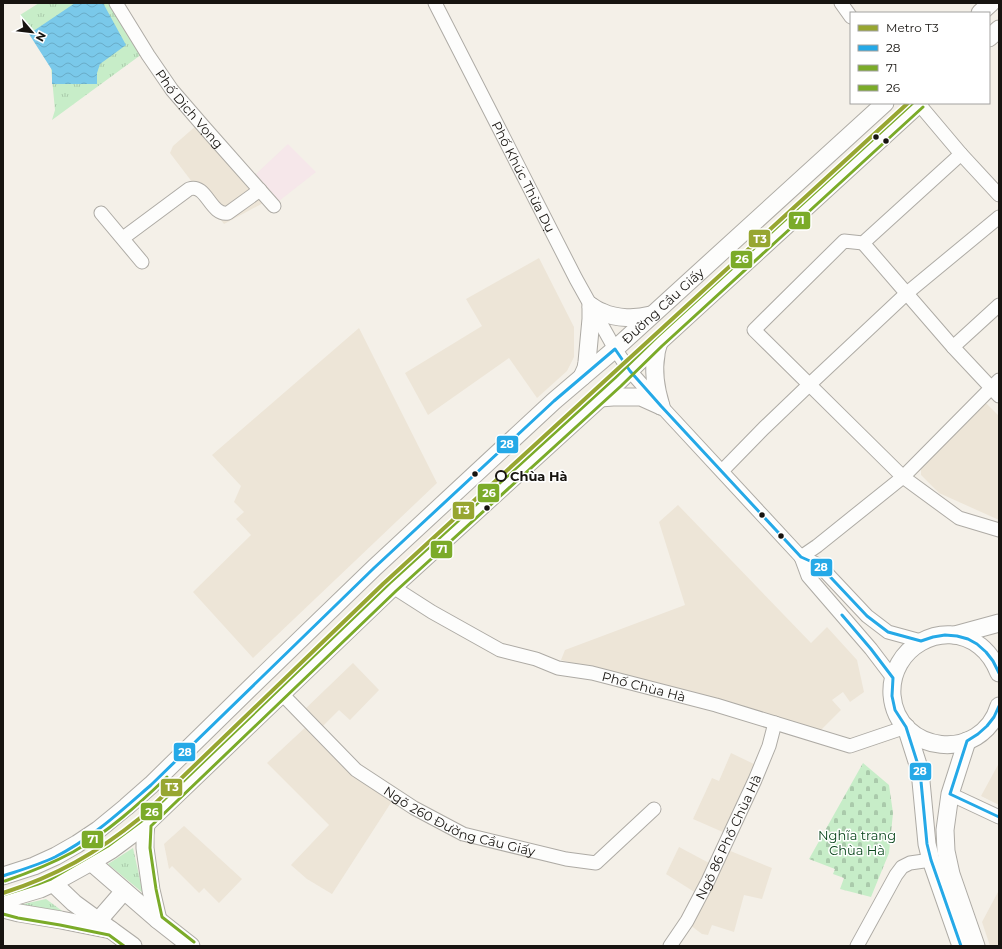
<svg xmlns="http://www.w3.org/2000/svg" width="1002" height="949" font-family="Montserrat,sans-serif">
<defs>
<pattern id="grass-tufts" width="24" height="20" patternUnits="userSpaceOnUse"><rect width="24" height="20" fill="#c7edc8"/><path d="M3 7l-1-3M5 7V3M7 7l1-3M15 17l-1-3M17 17v-4M19 17l1-3" fill="none" stroke="#aacaab"/></pattern>
<pattern id="cemetery-stones" width="16" height="16" patternUnits="userSpaceOnUse"><rect width="16" height="16" fill="#c7edc8"/><path d="M2 7V4a2 2 0 0 1 4 0v3zM10 15v-3a2 2 0 0 1 4 0v3z" fill="#aacaab"/></pattern>
<pattern id="water-waves" width="16" height="10" patternUnits="userSpaceOnUse"><rect width="16" height="10" fill="#7ac9ea"/><path d="M0 5q4-4 8 0t8 0" fill="none" stroke="#69acc8"/></pattern>
</defs>
<rect width="100%" height="100%" fill="#f4f0e8"/>
<g fill="#ede5d7">
<polygon points="197,125 265,202 224,224 170,153 173,146"/>
<polygon points="539,258 574,327 574,357 567,371 537,398 509,358 428,415 405,373 482,326 466,299"/>
<polygon points="359,328 437,483 253,658 193,592 251,535 236,519 244,512 234,502 241,486 212,455"/>
<polygon points="980,403 987,404 999,416 999,520 939,493 921,475 921,461"/>
<polygon points="678,505 811,643 827,627 857,660 864,692 850,702 843,692 832,700 841,710 821,730 750,710 561,660 565,650 685,605 659,522"/>
<polygon points="353,663 379,690 350,720 339,710 320,729 302,712"/>
<polygon points="308,725 394,798 332,894 307,879 291,865 329,825 267,763"/>
<polygon points="731,753 756,765 725,833 693,819 712,778 719,781"/>
<polygon points="999,763 999,805 981,796"/>
<polygon points="184,826 242,879 219,903 204,888 199,893 172,866 169,869 164,844"/>
<polygon points="679,847 711,864 696,893 666,874"/>
<polygon points="728,850 772,868 762,899 744,895 734,932 712,925 708,935 702,934 690,925"/>
<polygon points="999,890 999,946 990,946 982,922"/>
</g>
<polygon fill="#f6e7ea" points="288,144 316,172 279,201 256,174"/>
<g fill="url(#grass-tufts)">
<polygon points="39,3 110,3 142,54 52,120 55,110 51,68 20,15"/>
<polygon points="133,848 143,893 108,864"/>
<polygon points="46,899 65,913 19,905"/>
</g>
<polygon fill="url(#cemetery-stones)" points="863,763 889,785 893,813 889,853 871,897 840,889 844,878 833,874 835,869 809,859"/>
<polygon fill="url(#water-waves)" points="75,3 103,3 126,45 100,64 97,73 97,84 52,84 52,70 29,34"/>
<g fill="none" stroke-linecap="round" stroke-linejoin="round">
<g stroke="#aeaba5" stroke-width="15">
<g id="minor">
<path id="s1" d="M116,3l32,52 24,35 32,37 70,79"/>
<path id="s2" d="M435,3l141,276 39,70 15,22 31,35 140,151 18,8 48,51 21,16 33,9"/>
<polyline points="841,3 851,17"/>
<polyline points="918,103 961,154 999,195"/>
<polyline points="961,154 863,243 844,241 754,330 903,477 959,518 999,530"/>
<polyline points="101,213 142,262"/>
<path d="M123,238l66,-49c18,-6 21,27 39,24l32,-23"/>
<polyline points="863,243 953,347 999,396"/>
<polyline points="953,347 999,305"/>
<polyline points="722,471 764,428 810,384 907,293 999,217"/>
<polyline points="801,557 817,546 903,477 999,380"/>
<polyline points="801,557 808,576 871,649 893,678"/>
<path id="s3" d="M393,587l39,25 68,38 36,9 22,9 34,5 124,32 134,41 56,-19"/>
<path id="s4" d="M282,694l74,76 58,38 49,26 103,25 30,4 58,-54"/>
<polyline points="950,794 999,817"/>
<path id="s5" d="M670,946l17,-25 21,-40 47,-101 14,-34 6,-23"/>
<polyline points="857,946 896,875 902,867 910,863 931,860"/>
</g>
</g>
<g stroke="#aeaba5" stroke-width="19">
<g id="major">
<polyline points="980,13 991,3"/>
<polyline points="989,38 999,29"/>
<path d="M591,306c3,2 7,5 11,6 15,7 34,7 49,3"/>
<path d="M659,342c-1,4 -3,9 -3,13 -3,16 0,35 5,51"/>
<polyline points="582,377 586,368 587,362 591,319 591,306"/>
<polyline points="600,398 613,397 641,397 661,406"/>
<polyline points="955,635 999,623"/>
<path d="M999,673c-4,-10 -10,-20 -19,-27 -37,-29 -91,2 -88,49 5,60 90,68 107,11"/>
<polyline points="906,727 920,771 927,844 931,860 961,946"/>
<polyline points="967,741 950,794 945,830 946,851 951,874 976,946"/>
<polyline points="146,824 145,835 145,848 151,890 158,920"/>
<polyline points="91,862 158,920 191,946"/>
<path id="s6" d="M3,876l31,-10 22,-10 21,-12 21,-14 28,-23 25,-22 98,-96 125,-121 180,-167 61,-52 270,-246"/>
<polyline points="53,883 74,903 133,946"/>
<polyline points="3,900 40,889 53,883 91,862 111,850 146,824 393,587 618,382 659,342 920,103"/>
<polyline points="3,909 19,913 61,920 111,930"/>
<polyline points="98,921 124,891"/>
</g>
</g>
<use href="#minor" stroke="#fdfdfc" stroke-width="13"/>
<use href="#major" stroke="#fdfdfc" stroke-width="17"/>
<g stroke="#fff" stroke-width="6">
<g id="bus-1">
<polyline points="842,615 871,649 893,678 892,696 895,710 906,727 920,771 927,844 931,860 961,946"/>
<polyline points="999,706 994,717 987,726 978,734 967,741 950,794 999,817"/>
<path d="M3,876c18,-6 35,-11 52,-19 36,-18 66,-46 96,-72l223,-217 180,-167 61,-52 15,22 31,35 140,151 18,8 48,51 21,16 33,9 12,-4 12,-2 12,1 11,3 9,5 9,8 7,9 6,12"/>
</g>
</g>
<g stroke="#fff" stroke-width="6">
<g id="bus-2">
<path d="M5,881c23,-8 46,-17 68,-29 35,-20 65,-47 94,-75"/>
<polyline points="3,914 18,918 60,925 109,935 124,946"/>
<polyline points="194,942 162,917 156,889 150,848 151,826 396,591 621,386 662,346 923,107"/>
</g>
</g>
<g stroke="#fff" stroke-width="6">
<polyline id="bus-3" points="3,895 38,884 51,879 108,846 143,820 390,583 615,378 656,338 913,103"/>
</g>
<use href="#bus-1" stroke="#25a9e7" stroke-width="3"/>
<use href="#bus-2" stroke="#7bab29" stroke-width="3"/>
<use href="#bus-3" stroke="#7bab29" stroke-width="3"/>
<g stroke="#fff" stroke-width="7">
<path id="metro-1" d="M3,893c53,-17 94,-40 137,-75l243,-234 525,-481"/>
</g>
<use href="#metro-1" stroke="#97a631" stroke-width="4"/>
</g>
<g fill="#171410" stroke="#fff" stroke-width="1.5">
<circle cx="876" cy="137" r="3.5"/>
<circle cx="886" cy="141" r="3.5"/>
<circle cx="475" cy="474" r="3.5"/>
<circle cx="487" cy="508" r="3.5"/>
<circle cx="762" cy="515" r="3.5"/>
<circle cx="781" cy="536" r="3.5"/>
</g>
<circle fill="#fff" stroke="#171410" stroke-width="2" cx="501" cy="476" r="5"/>
<g text-anchor="middle" dominant-baseline="central" stroke-width="3" stroke-linejoin="round" paint-order="stroke">
<g font-size="13" fill="#171410" stroke="#fff">
<text stroke="none"><textPath href="#s1" startOffset="129">Phố Dịch Vọng</textPath></text>
<text stroke="none"><textPath href="#s2" startOffset="195">Phố Khúc Thừa Dụ</textPath></text>
<text stroke="none"><textPath href="#s6" startOffset="877">Đường Cầu Giấy</textPath></text>
<text stroke="none"><textPath href="#s3" startOffset="273">Phố Chùa Hà</textPath></text>
<text stroke="none"><textPath href="#s4" startOffset="223">Ngõ 260 Đường Cầu Giấy</textPath></text>
<text stroke="none"><textPath href="#s5" startOffset="124">Ngõ 86 Phố Chùa Hà</textPath></text>
</g>
<g font-size="13" font-weight="bold" fill="#171410" stroke="#fff" text-anchor="start">
<text x="510" y="476">Chùa Hà</text>
</g>
<g font-size="13" fill="#09461b" stroke="#fff">
<text x="857" y="835">Nghĩa trang<tspan x="857" dy="15">Chùa Hà</tspan></text>
</g>
</g>
<g stroke="#fff" stroke-width="1.5">
<rect x="788" y="211" width="23" height="19" rx="4" fill="#7bab29"/>
<rect x="748" y="229" width="23" height="19" rx="4" fill="#97a631"/>
<rect x="730" y="250" width="23" height="19" rx="4" fill="#7bab29"/>
<rect x="496" y="435" width="23" height="19" rx="4" fill="#25a9e7"/>
<rect x="477" y="483" width="23" height="20" rx="4" fill="#7bab29"/>
<rect x="452" y="501" width="23" height="19" rx="4" fill="#97a631"/>
<rect x="430" y="540" width="23" height="19" rx="4" fill="#7bab29"/>
<rect x="810" y="558" width="23" height="19" rx="4" fill="#25a9e7"/>
<rect x="173" y="742" width="23" height="20" rx="4" fill="#25a9e7"/>
<rect x="909" y="762" width="23" height="19" rx="4" fill="#25a9e7"/>
<rect x="160" y="778" width="23" height="19" rx="4" fill="#97a631"/>
<rect x="140" y="802" width="23" height="19" rx="4" fill="#7bab29"/>
<rect x="81" y="830" width="23" height="19" rx="4" fill="#7bab29"/>
</g>
<g font-size="11" text-anchor="middle" font-weight="bold" fill="#fff">
<text x="799" y="224">71</text>
<text x="760" y="243">T3</text>
<text x="742" y="263">26</text>
<text x="507" y="448">28</text>
<text x="489" y="497">26</text>
<text x="463" y="514">T3</text>
<text x="442" y="553">71</text>
<text x="821" y="571">28</text>
<text x="185" y="756">28</text>
<text x="920" y="775">28</text>
<text x="172" y="791">T3</text>
<text x="152" y="816">26</text>
<text x="93" y="843">71</text>
</g>
<rect width="1002" height="949" fill="none" stroke="#171410" stroke-width="8"/>
<rect x="850" y="12" width="140" height="92" fill="#ffffff" stroke="#a2a19f"/>
<rect x="858" y="25" width="20" height="6" fill="#97a631" stroke="#a2a19f"/>
<text x="886" y="32" font-size="12" fill="#171410">Metro T3</text>
<rect x="858" y="45" width="20" height="6" fill="#25a9e7" stroke="#a2a19f"/>
<text x="886" y="52" font-size="12" fill="#171410">28</text>
<rect x="858" y="65" width="20" height="6" fill="#7bab29" stroke="#a2a19f"/>
<text x="886" y="72" font-size="12" fill="#171410">71</text>
<rect x="858" y="85" width="20" height="6" fill="#7bab29" stroke="#a2a19f"/>
<text x="886" y="92" font-size="12" fill="#171410">26</text>
<g transform="translate(32 32) rotate(118)" stroke="#ffffff" stroke-width="3" paint-order="stroke">
<path d="M0-3L7 15L0 10L-7 15Z" fill="#171410"/>
<text y="-6" font-size="11" font-weight="bold" text-anchor="middle" fill="#171410">N</text>
</g>
</svg>
